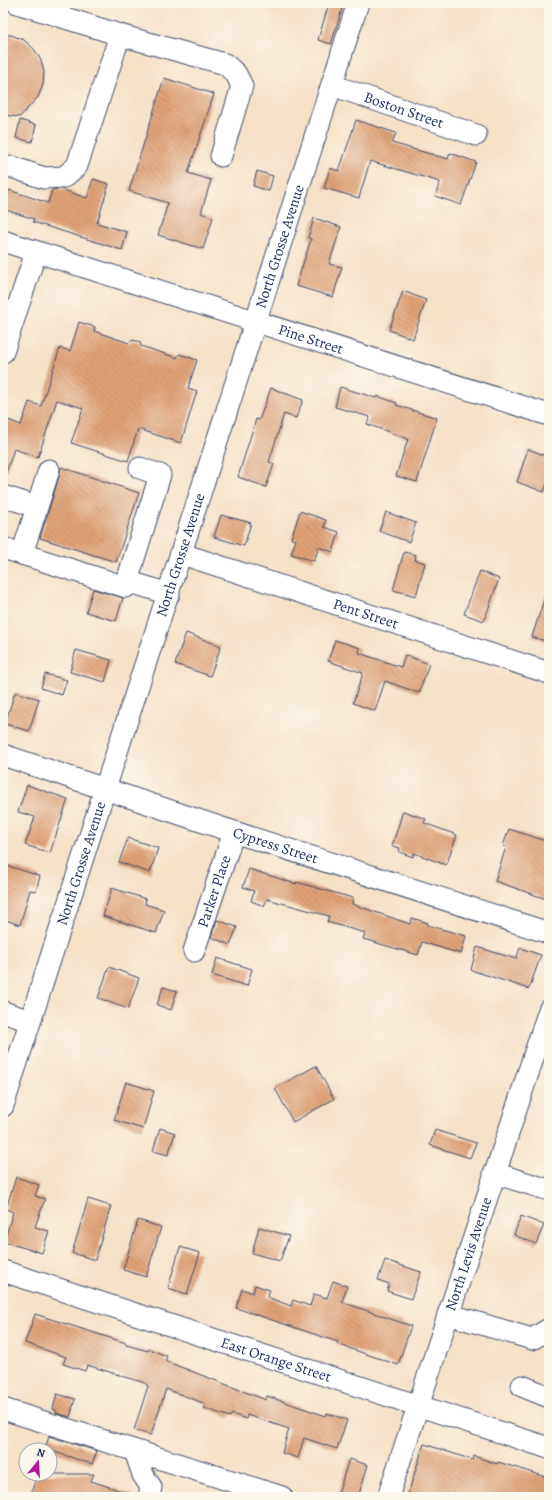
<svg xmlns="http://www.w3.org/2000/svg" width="552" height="1500" font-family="Alegreya,serif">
<defs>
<pattern id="building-back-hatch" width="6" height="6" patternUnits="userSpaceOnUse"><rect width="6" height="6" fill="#e0a277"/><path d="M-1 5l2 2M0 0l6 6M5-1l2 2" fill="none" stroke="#b58465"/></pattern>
</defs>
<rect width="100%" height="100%" fill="#fbf7ec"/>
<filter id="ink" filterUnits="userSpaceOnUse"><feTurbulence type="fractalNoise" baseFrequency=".025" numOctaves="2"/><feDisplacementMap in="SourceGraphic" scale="8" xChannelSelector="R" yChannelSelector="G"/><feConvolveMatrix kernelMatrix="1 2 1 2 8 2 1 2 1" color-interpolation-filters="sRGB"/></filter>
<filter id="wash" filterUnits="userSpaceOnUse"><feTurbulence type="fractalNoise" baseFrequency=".012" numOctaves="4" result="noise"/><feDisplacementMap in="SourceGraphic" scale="16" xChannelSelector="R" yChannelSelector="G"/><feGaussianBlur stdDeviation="0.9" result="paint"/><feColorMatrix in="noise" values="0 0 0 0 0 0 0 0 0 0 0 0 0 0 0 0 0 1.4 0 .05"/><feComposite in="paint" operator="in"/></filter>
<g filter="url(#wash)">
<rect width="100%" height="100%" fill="#f4e1c6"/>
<g id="blocks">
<g fill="url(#building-back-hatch)">
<polygon points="329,3 344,3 331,44 318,40"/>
<polygon points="3,35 11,35 24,40 34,49 41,60 44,72 43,85 38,97 20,117 3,115"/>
<polygon points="164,78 214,94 188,173 211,180 201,213 213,218 203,249 158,235 168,203 129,191"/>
<polygon points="20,120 36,125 32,142 16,138"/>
<polygon points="356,120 396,133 392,143 448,159 450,153 476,162 461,205 435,196 440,182 370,161 359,198 324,188 330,168 339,171"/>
<polygon points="257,171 273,176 269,191 253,186"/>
<polygon points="93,179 109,184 97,223 127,232 122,250 33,222 34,219 3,209 3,192 8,194 9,190 48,203 52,190 61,189 87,198"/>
<polygon points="314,218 341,227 329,264 342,267 333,297 296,286 311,239 308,238"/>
<polygon points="403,291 426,300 413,339 389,330"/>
<polygon points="79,322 95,327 94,331 129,343 133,340 140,342 141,346 177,358 179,354 197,360 188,388 197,391 181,443 138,429 128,461 71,443 83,408 57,400 38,457 14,449 6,473 3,473 3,429 6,419 21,425 29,402 41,406 60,348 70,351"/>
<polygon points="340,387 376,398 377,396 397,403 396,405 437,418 417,482 396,476 408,439 367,424 370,417 335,407"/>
<polygon points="271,388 303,400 296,418 284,414 269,462 274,464 266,487 238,477 256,419 259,420"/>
<polygon points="528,449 549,457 549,479 544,492 517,482"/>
<polygon points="61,467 139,493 116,562 40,538 60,474"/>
<polygon points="300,511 326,520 324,527 339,532 333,552 319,547 314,561 291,554 296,540 291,539"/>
<polygon points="386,512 416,523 409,542 379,531"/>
<polygon points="221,515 251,523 244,546 214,537"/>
<polygon points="404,552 416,555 415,560 425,563 416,596 393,590"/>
<polygon points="480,571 499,579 484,621 464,614"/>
<polygon points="93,589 123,598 116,621 86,612"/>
<polygon points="546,593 549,593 549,642 532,637"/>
<polygon points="186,633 221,646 210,676 175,664"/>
<polygon points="335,640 360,648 359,653 401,667 405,655 429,664 419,693 385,681 375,711 353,703 363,673 328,661"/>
<polygon points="76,650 111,660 105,682 70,672"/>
<polygon points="45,674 67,680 62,695 41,688"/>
<polygon points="15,692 39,699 29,731 5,724"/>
<polygon points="27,785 68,799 50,853 25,845 35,817 18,812"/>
<polygon points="403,811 426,819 424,823 457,835 446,865 414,853 413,857 399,852 400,848 392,846"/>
<polygon points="509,829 549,842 549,900 495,881 506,847 503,846"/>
<polygon points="128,838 158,848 150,873 119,862"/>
<polygon points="8,866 40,876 36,891 30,890 20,925 3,919 3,884"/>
<polygon points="249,869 296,884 296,882 353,898 352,904 410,924 412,918 428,923 427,925 466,936 461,954 422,942 418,955 363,939 365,933 327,922 329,916 267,899 264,906 251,901 254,891 243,887"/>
<polygon points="112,888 146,899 145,904 164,910 156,933 103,916"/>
<polygon points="217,920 237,927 230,945 211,937"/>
<polygon points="477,947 516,959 520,948 541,955 529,989 471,970"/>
<polygon points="217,958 252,969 247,986 212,975"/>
<polygon points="109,967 139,978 128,1009 98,998"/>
<polygon points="163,987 177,991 171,1010 157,1005"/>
<polygon points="316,1066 334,1099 293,1122 275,1088"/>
<polygon points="126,1082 154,1091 143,1129 114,1120"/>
<polygon points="160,1128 175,1133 168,1155 153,1151"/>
<polygon points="435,1130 476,1143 470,1158 430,1145"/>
<polygon points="16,1177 39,1185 35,1196 45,1199 35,1227 49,1231 42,1253 4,1242 13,1212 6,1209"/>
<polygon points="88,1199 111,1206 95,1260 72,1253"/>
<polygon points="521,1216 544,1225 536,1244 514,1235"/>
<polygon points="138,1220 161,1227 146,1277 123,1270"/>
<polygon points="259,1227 289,1236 280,1261 252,1253"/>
<polygon points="180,1247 200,1253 187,1294 168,1288"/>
<polygon points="385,1260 421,1272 411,1299 387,1291 389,1284 378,1280"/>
<polygon points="333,1281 347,1286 342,1302 411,1326 398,1365 337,1344 338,1342 236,1308 242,1289 253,1293 255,1285 270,1290 267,1297 291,1306 293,1300 310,1306 314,1294 327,1298"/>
<polygon points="35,1314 126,1343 126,1345 148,1351 149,1349 167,1356 165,1361 266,1400 267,1396 326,1416 327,1413 347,1420 337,1449 304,1438 298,1458 282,1453 289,1429 247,1415 246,1419 232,1414 230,1417 204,1408 206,1404 166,1389 151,1435 134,1430 148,1386 145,1383 87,1365 85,1371 63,1364 66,1357 25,1343"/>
<polygon points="57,1394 75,1399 70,1417 56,1413 56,1410 53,1409"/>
<polygon points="49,1436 97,1451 92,1464 45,1449"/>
<polygon points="424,1444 473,1460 474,1456 497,1464 498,1462 549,1478 549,1497 407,1497"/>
<polygon points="349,1459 368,1465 358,1497 337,1497"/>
<polygon points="37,1474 94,1474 91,1481 131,1494 131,1497 30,1497"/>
</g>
</g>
</g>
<g filter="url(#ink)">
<use href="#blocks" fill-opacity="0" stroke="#3c4a6e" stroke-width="1"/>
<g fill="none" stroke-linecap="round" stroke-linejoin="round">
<g stroke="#3c4a6e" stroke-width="23">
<g id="minor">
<polyline points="17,3 120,35 225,64 236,74 242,86 221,156"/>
<path id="s1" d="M332,85l144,50"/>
<polyline points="12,167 44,178 64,177 77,166 120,35"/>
<path id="s2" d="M3,241l546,174"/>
<polyline points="3,352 36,252"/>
<polyline points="3,496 37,507"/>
<polyline points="3,548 126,587 127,581 169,594"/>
<polyline points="22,554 49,470"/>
<path id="s3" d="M182,554l367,119"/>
<polyline points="127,581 160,475 140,468"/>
<path id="s4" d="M3,755l231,77 315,101"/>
<path id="s5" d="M194,951l40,-119"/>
<polyline points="3,1012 30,1021"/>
<path id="s6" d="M3,1106l355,-1103"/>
<polyline points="494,1173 549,1190"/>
<path id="s7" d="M3,1271l546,177"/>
<polyline points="448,1314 532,1339 549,1329"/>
<polyline points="522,1386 549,1397"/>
<polyline points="3,1409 282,1497"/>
<polyline points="135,1451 143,1475 151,1487 149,1497"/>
<path id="s8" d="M388,1497l161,-487"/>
</g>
</g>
<use href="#minor" stroke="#fff" stroke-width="21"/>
</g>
</g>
<g text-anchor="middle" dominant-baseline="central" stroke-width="3" stroke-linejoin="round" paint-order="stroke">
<g font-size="15" fill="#1b2f5e" stroke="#fbf7ec">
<text stroke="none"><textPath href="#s1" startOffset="76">Boston Street</textPath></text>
<text stroke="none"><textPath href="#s6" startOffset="903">North Grosse Avenue</textPath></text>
<text stroke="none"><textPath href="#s2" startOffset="323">Pine Street</textPath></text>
<text stroke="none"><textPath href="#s6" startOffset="579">North Grosse Avenue</textPath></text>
<text stroke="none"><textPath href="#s3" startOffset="193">Pent Street</textPath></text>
<text stroke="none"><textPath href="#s4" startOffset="287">Cypress Street</textPath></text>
<text stroke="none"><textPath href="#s6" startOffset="255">North Grosse Avenue</textPath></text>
<text stroke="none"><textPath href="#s5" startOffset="63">Parker Place</textPath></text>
<text stroke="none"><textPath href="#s8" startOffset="256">North Levis Avenue</textPath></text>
<text stroke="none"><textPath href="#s7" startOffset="287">East Orange Street</textPath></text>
</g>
</g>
<rect width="552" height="1500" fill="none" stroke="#fbf7ec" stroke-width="16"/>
<g transform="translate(38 1462) rotate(18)"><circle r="19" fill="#fbf7ec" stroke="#a1a7b3"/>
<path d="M0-3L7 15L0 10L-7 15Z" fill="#b5179e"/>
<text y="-6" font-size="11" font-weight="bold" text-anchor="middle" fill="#1b2f5e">N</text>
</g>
</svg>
